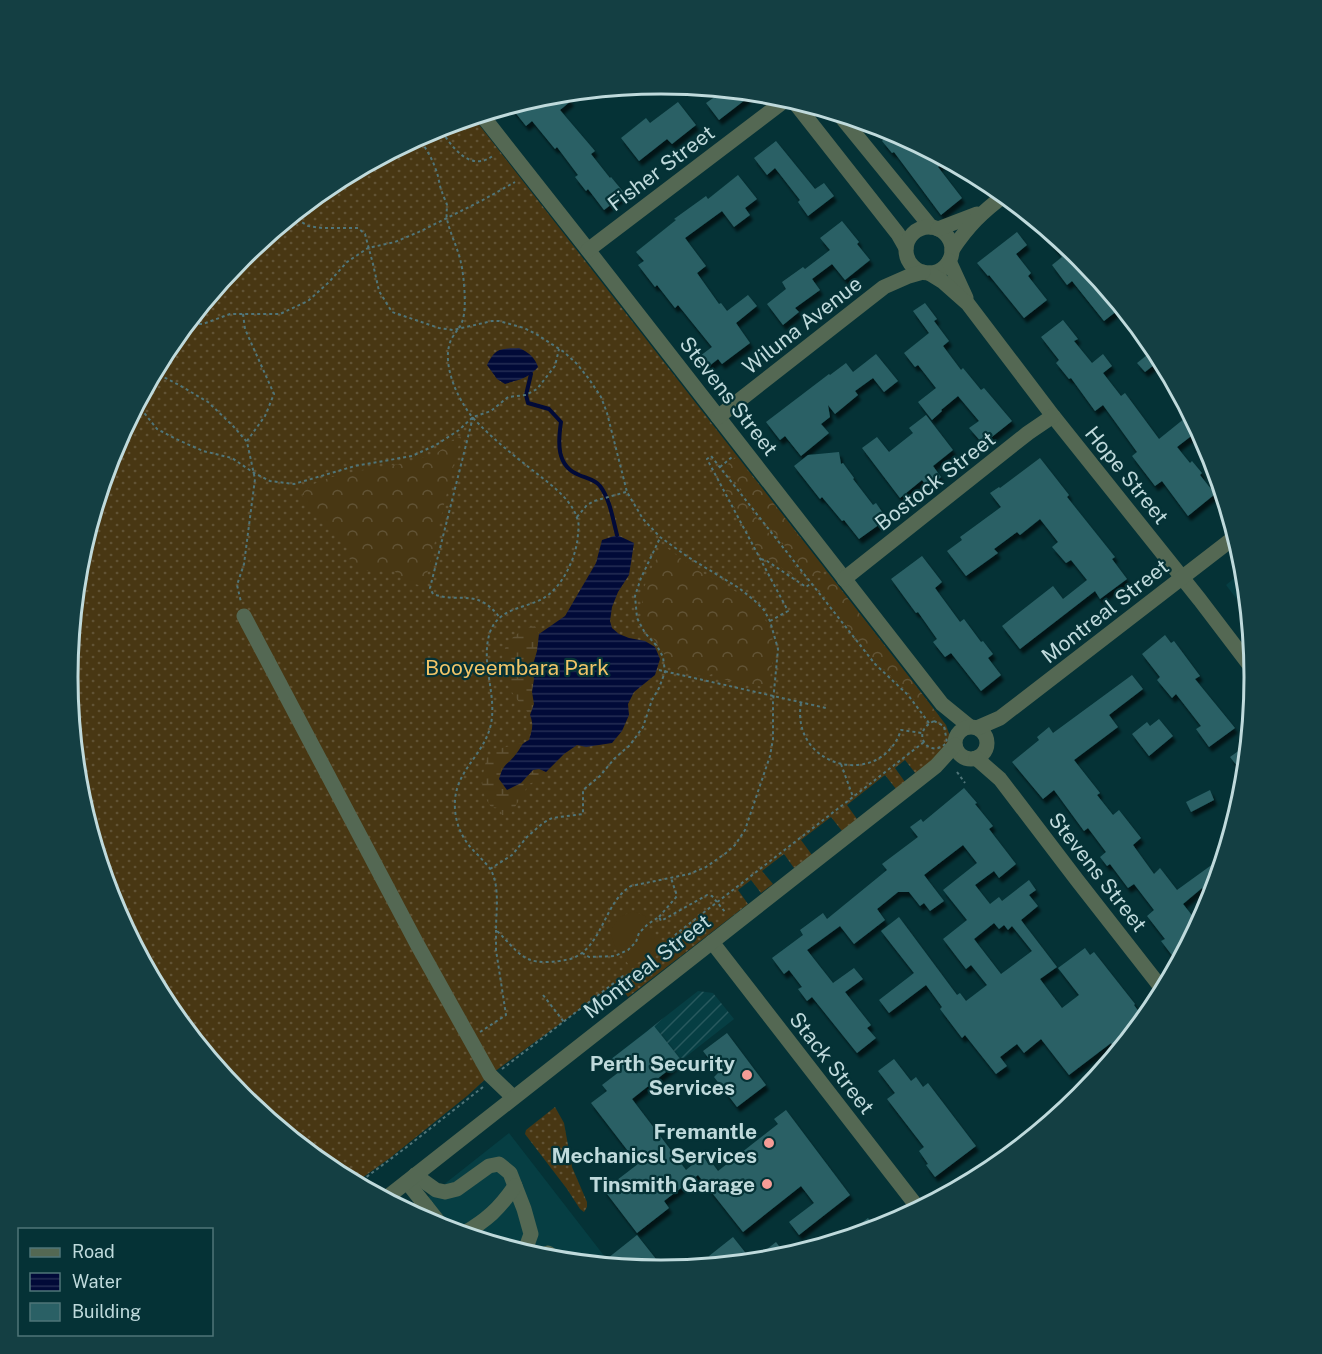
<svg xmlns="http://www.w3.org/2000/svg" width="1322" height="1354" font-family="'Public Sans',sans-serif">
<defs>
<pattern id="industrial-furrows" width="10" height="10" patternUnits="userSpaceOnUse" patternTransform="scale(1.5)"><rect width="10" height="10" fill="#063e43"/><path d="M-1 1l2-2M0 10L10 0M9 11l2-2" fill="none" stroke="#28595e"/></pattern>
<pattern id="grass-dots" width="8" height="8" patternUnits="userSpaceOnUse" patternTransform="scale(1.5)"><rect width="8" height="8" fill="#483713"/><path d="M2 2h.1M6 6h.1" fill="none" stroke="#615335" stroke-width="1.8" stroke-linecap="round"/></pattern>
<pattern id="forest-crowns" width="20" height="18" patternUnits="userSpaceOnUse" patternTransform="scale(1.5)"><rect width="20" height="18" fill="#483713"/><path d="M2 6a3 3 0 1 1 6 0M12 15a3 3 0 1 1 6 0" fill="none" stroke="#615335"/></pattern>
<pattern id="wetland-marsh" width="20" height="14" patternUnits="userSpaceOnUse" patternTransform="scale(1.5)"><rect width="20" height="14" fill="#483713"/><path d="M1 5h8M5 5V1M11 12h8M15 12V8" fill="none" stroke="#615335"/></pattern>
<pattern id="water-rules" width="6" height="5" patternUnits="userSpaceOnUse" patternTransform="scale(1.5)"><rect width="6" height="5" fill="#010a38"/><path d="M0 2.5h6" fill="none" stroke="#242d54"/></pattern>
<filter id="shadow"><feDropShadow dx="3" dy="5" stdDeviation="1.5" flood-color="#0009"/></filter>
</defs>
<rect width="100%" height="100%" fill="#053236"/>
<g fill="#063e43">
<polygon points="1244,570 1248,614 1226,585"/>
<polygon points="509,1133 612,1266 545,1259 434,1225 409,1212"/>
</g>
<polygon fill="url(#industrial-furrows)" points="698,991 713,993 734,1019 637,1095 610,1060"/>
<g fill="url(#grass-dots)">
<polygon points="473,117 910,678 946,725 950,736 946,750 916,774 905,760 895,768 905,782 896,789 885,775 847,805 857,819 842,831 831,817 801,840 812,855 794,868 784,854 762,871 773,884 761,893 751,880 738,890 748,904 628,997 617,982 490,1075 467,1096 390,1158 355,1183 331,1170 241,1096 167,1006 113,904 79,792 68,677 79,561 113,450 168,347 242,257 332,183 434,129"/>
<polygon points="555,1107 564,1123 572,1167 587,1202 587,1207 584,1212 580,1209 567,1189 525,1134 526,1130"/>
</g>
<g fill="url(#forest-crowns)">
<path d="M461,436l-37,150 -10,-2 -22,-14 -31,1 -10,-6 -4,-18 -10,-8 -35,-44c12,-23 84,-26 109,-34 9,-2 19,-5 27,-9 8,-5 14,-13 23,-16z"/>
<polygon points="737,457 825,569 811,580 724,467"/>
<polygon points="720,471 807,582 805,583 767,558 761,556 716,473"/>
<path d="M667,548c10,7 20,16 30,22 36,20 79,36 76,85 -1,11 -3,22 -4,33l-48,-9 -3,-4 -6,-1c-10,5 -30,-1 -39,-8 -2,-2 -28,-39 -29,-42 -7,-23 4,-61 23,-76z"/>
<polygon points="828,573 939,716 929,719 910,694 871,657 815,584"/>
</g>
<g fill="url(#wetland-marsh)">
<path d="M535,626l4,8 -2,17 -5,17 2,11 -2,13 2,12 -4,11c-10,-11 -22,-25 -26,-40 -8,-24 8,-44 31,-49z"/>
<path d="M522,743l-5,11 -15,14 5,22 14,-7 12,-13 6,-1 7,3 -10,9 -7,3 -19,31h-8l-2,-7 -9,-1c-13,-19 -9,-29 -4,-50l11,-8z"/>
</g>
<polygon fill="#483713" points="632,911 645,916 648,924 649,931 660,946 631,968 615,946 610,931 619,918"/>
<g fill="url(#water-rules)">
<path d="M519,348c9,4 16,9 19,19 -12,13 -18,12 -33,17l-8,-5 -10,-14c9,-18 13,-16 32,-17z"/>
<path d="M617,535l17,8 -5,32 -11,17 -6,15 -2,14 2,7 7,6 10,4 16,3 10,6 5,12 -5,16 -21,17 -6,12 1,11 -7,16 -10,12 -26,4 -9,-2 -13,9 -18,18 -7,-3 -6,1 -12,13 -14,7 -8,-11c5,-17 8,-13 17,-25 6,-7 4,-10 13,-14 3,-10 5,-15 1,-25l4,-11 -2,-12 2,-13 -2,-11 5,-17 2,-17 26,-18 31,-53 6,-23z"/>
</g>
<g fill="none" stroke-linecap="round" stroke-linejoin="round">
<path stroke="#010a38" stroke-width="4" d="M531,374l-5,21 2,8 21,6 12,13c-3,20 -5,44 18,53 7,3 17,5 21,11 10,13 13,34 17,49"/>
</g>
<g fill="#2a6065" fill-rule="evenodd" filter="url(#shadow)">
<polygon points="710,88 754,93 719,120 706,103 716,96"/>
<polygon points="564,93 571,101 560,110 595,151 591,154 610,178 611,177 625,194 604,210 588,189 586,191 575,177 578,175 557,147 555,149 532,121 526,126 510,106 546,95"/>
<polygon points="678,102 696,125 672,144 667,139 639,161 621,138 646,118 650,123"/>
<polygon points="878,126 888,129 947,160 938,167 962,198 941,215 894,152 892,153 882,141 886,137"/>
<polygon points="776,141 815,189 824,183 834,196 808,216 798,202 800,200 775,168 767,175 754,158"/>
<polygon points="738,175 757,199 745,208 750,215 734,227 722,211 685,238 706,266 697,273 719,304 721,303 727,311 748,295 757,306 736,323 750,343 722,364 718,359 708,367 700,356 712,347 678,305 675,308 657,285 655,287 638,265 644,261 636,252 676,220 674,219 706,196 708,199"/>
<polygon points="842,221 859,242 857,244 870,260 845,280 832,264 812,279 820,290 795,308 799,312 783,325 767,304 786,289 782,282 803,267 805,269 830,250 820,238"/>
<polygon points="1044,227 1081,258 1122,307 1104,321 1072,281 1067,285 1052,265 1062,257 1041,230"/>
<polygon points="1017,232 1027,245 1016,254 1031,273 1028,276 1047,300 1024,318 989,275 988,276 977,263"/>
<polygon points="925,303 937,319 934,321 949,341 943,346 961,370 963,368 981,390 984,388 1012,421 983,444 969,428 979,421 958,396 941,410 942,411 932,420 918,402 936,388 918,365 915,367 904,353 929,333 913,311"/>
<polygon points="1063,320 1078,339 1074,341 1092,363 1103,354 1112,366 1103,373 1121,396 1125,393 1159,439 1190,414 1199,430 1177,447 1190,463 1192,461 1202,473 1200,475 1215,494 1188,516 1162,481 1155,486 1132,456 1137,452 1103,405 1095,411 1071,378 1069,379 1056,363 1059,360 1041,337"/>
<polygon points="1152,351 1159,361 1145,372 1137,363"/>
<polygon points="876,354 898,381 884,392 873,378 855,391 858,395 835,414 828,405 830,417 821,424 829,433 801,456 785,436 780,440 766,422 829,374 830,375 846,363 853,372"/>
<polygon points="926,415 953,450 933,466 941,477 928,488 922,480 900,498 862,448 877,437 889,452 913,433 909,428"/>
<polygon points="839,452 841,464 843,463 854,478 853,479 873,505 876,503 887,519 859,539 844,520 842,521 822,497 820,499 794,466 808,455"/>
<polygon points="1040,458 1069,495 1067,497 1115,557 1112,559 1127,579 1100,599 1095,591 1020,649 1002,626 1053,586 1063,599 1087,580 1071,560 1066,563 1052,547 1058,542 1040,519 1020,535 1017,532 994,549 998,553 966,576 947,551 962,540 960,537 1001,507 990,493 999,487 1000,488"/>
<polygon points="922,556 942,582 935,588 960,622 964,619 981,642 983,641 993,654 988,658 1001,675 981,691 951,653 945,657 933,642 937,639 918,612 916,613 891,579"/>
<polygon points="1165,635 1171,643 1174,641 1200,676 1195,679 1235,728 1209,747 1196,729 1201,726 1176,694 1172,698 1157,680 1160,677 1142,654"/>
<polygon points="1132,675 1143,689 1109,715 1118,727 1074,760 1100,793 1097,795 1113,815 1119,810 1141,838 1133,845 1154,874 1160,868 1177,890 1224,856 1211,899 1202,888 1183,904 1199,924 1178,963 1161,941 1165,939 1147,916 1154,910 1134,884 1128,888 1110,864 1107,866 1100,857 1106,852 1088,828 1084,831 1054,790 1043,799 1012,762 1039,740 1037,737 1049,727 1053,733"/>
<polygon points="1159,719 1173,736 1149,756 1132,734 1147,722 1150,726"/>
<polygon points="1248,744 1245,774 1245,776 1230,757"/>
<path d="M964,788l13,15 -2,1 18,22 -4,3 27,35 -17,14 -5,-7 -19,14 15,19 9,-7 3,4 27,-21 7,10 -7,5 9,11 -17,14 36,47 -17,12 22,29 17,-13 -21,-27 27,-20 5,7 4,-3 41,52 -1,1 10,14 -20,25 -3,-4 -8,6 -2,-3 -42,32 -28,-36 -17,14 -7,-9 -17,13 7,9 -11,8 -31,-39 -3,3 -22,-29 2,-2 -16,-22 -37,28 -10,-13 35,-27 -33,-42 18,-14 58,78 3,-2 6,8 21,-16 -16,-20 -5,4 -23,-30 24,-19 -24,-30 34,-27 -14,-18 -39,30 20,26 -14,10 -6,-8 -4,3 -11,-14h-11l-21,17 8,11 -31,24 -14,-18 -33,24 26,33 21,-15 9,11 -18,13 26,33 -4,3 9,10 -19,15 -45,-56 -5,4 -9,-12 4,-2 -13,-17 -5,4 -12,-16 31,-23 -3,-5 23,-17 4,6 60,-49 -5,-6 36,-27 -8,-10 11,-8 2,3zM994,923l5,6 5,-4 4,5 4,-4 20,25 -31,23 -27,-35z"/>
<polygon points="1210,790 1214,800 1191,812 1186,802"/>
<polygon points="654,1026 681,1060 632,1099 686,1170 703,1156 709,1165 712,1163 718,1171 778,1124 774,1119 786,1110 850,1195 799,1235 789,1222 814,1203 801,1186 743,1232 698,1175 664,1201 669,1208 637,1233 604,1190 638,1164 591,1103 607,1091 602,1085 619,1072 610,1060"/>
<polygon points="727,1033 766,1085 737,1107 714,1077 719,1072 703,1051"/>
<polygon points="894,1059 911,1081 916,1077 923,1087 928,1083 976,1146 935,1177 926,1165 928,1164 919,1151 924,1147 887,1099 895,1093 878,1071"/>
<polygon points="868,1218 877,1229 842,1239 842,1238"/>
<polygon points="637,1235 656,1259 665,1270 614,1266 608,1258"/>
<polygon points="733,1237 752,1261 776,1242 784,1253 776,1259 716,1265 709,1256"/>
</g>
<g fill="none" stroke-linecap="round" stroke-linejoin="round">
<g stroke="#507579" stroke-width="2" stroke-dasharray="3 3" stroke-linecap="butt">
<path d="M439,127c12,19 31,47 55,28"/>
<path d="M292,216l16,10 14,2h36l7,6 8,30 6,27 13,21 47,16 14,2 39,-9h7l25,7 12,6 28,18 13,12 12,15 12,18 6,16 20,79 16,27 17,18 28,20 51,31 16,13 9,9 6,11 8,28 -5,53v37l-3,17 -25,74 -10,15 -9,8 -20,14 -17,7 -58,12c-27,16 -28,60 -58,72 -4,2 -9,2 -14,3 -37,5 -39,-8 -63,-31 0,-19 4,-42 -5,-60 -3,-5 -8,-9 -12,-14 -12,-11 -20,-23 -23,-39 -8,-44 27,-57 35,-93 6,-31 -11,-61 -1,-92 9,-24 33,-23 52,-33 21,-11 36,-45 36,-67 1,-4 1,-10 -1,-14 -6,-21 -34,-39 -51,-53 -18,-14 -36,-29 -52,-46 -8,-9 -14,-20 -19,-31 -6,-15 -11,-35 -3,-50 6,-10 10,-11 12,-24 2,-12 0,-38 -3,-51 -3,-15 -11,-29 -14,-44 -1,-5 0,-9 0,-14 -1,-4 -4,-9 -5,-13 -3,-7 -3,-15 -6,-22 -4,-12 -11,-23 -18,-33"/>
<polyline points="243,314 245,329 274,394 265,416 247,441"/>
<polyline points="187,324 203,324 230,314 280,314 308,301 329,282 347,262 368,248 395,242 421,231 483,200 515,182"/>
<polyline points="154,372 179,385 208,402 233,426 247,442 255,479 244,564 237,585 241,602"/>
<polyline points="137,404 157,429 176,439 203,451 232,458 254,473 270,481 294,484 355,466 412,456 436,445 459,430 473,417 491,411 508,397 526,395 537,389 555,366 559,349"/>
<path d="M473,417l-43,171 3,6c28,10 44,-7 67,24"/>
<polyline points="720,467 732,457"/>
<polyline points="577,517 587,505 594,501 626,492"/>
<polyline points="761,559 767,561 806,587 810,584"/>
<polyline points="770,621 788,611 707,459 711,456 875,664 908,695 929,723"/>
<polyline points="659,670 826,708"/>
<path d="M801,703c-11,65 80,87 100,27l21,3"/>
<path d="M934,721l10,5 3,16c-16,19 -39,-9 -13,-21z"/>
<polyline points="841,764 853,797"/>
<polyline points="957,772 965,783"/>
<polyline points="490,869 512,855 527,837 543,823 552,818 583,814 583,790 600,776 614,759 630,745 643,727 652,700 659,688 665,672 663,657 657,646 645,633 637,618 635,596 641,578 660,538"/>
<polyline points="659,917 677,896 671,878"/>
<polyline points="582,953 589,957 615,956 628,950 636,942 639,933 648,924 659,917 661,921 707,895 712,896 726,913"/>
<polyline points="668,958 672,939 676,934 924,742"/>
<polyline points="543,995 564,1022"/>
<polyline points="480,1032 506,1015 496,950 496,930"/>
<polyline points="502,1069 623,976 635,977 644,976"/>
<polyline points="357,1184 408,1146 483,1087"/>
</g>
<g stroke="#546853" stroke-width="15">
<polyline points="792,99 898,234 906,248"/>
<polyline points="838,113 931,227"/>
<polyline points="481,114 588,250 942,704 969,726"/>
<circle cx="929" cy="250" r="23"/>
<polyline points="938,229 977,214"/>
<polyline points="588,250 788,98"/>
<path d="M952,250c16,-24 30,-38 53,-55"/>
<polyline points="949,261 966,298"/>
<polyline points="929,273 942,281 968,304 1053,416 1200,600 1254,671"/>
<polyline points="718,417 884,287 909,276 923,272"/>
<polyline points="844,579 1028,433 1053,416"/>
<polyline points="244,616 417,944 490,1075 513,1097"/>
<circle cx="971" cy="743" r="16"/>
<polyline points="977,728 1000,718 1236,536"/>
<polyline points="976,758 1000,779 1077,880 1163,990"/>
<polyline points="712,942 919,1209"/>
<polyline points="415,1175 436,1190 445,1192 457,1189 489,1166 499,1164 510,1173 524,1209 531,1234 527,1245 520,1252"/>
<polyline points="407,1182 437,1220 445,1229"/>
<polyline points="385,1199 936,766 955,745"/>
<polyline points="410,1213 426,1206"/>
<path d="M463,1234c24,-14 36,-25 52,-48"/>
<polyline points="548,1253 557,1260"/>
</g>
</g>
<g fill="#f59c96" stroke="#053236" stroke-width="2">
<circle cx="747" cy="1075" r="6"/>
<circle cx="769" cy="1143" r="6"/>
<circle cx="767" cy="1184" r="6"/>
</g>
<g text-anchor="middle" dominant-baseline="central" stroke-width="4.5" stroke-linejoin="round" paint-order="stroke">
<g font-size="21" fill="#bfdadc" stroke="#053236">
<text transform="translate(661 168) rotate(-37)">Fisher Street</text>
<text transform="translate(802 325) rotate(-38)">Wiluna Avenue</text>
<text transform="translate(729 396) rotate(52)">Stevens Street</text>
<text transform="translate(1127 475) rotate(51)">Hope Street</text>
<text transform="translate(935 481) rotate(-38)">Bostock Street</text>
<text transform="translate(1105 611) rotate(-38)">Montreal Street</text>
<text transform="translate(1098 872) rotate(52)">Stevens Street</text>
<text transform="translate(647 966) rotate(-38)">Montreal Street</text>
<text transform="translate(832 1063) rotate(52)">Stack Street</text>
</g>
<g font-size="21" fill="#f1c468" stroke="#053236">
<text x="517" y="667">Booyeembara Park</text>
</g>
<g font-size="21" font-weight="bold" fill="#bfdadc" stroke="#053236" text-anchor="end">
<text x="735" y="1063">Perth Security<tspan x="735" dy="24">Services</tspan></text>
<text x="757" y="1131">Fremantle<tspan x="757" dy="24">Mechanicsl Services</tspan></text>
<text x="755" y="1184">Tinsmith Garage</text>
</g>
</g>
<path d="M0 0H1322V1354H0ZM78 677a583 583 0 1 1 1166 0a583 583 0 1 1-1166 0Z" fill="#143f43" fill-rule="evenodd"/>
<path fill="none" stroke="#bfdadc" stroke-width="3" d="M78 677a583 583 0 1 1 1166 0a583 583 0 1 1-1166 0Z"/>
<rect x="18" y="1228" width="195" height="108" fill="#053236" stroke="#4f7578" stroke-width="1.5"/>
<rect x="30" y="1248" width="30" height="9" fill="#546853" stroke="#4f7578" stroke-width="1.5"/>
<text x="72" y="1258" font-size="18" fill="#bfdadc">Road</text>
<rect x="30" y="1273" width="30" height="18" fill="url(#water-rules)" stroke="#4f7578" stroke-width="1.5"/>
<text x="72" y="1288" font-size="18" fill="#bfdadc">Water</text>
<rect x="30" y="1303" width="30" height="18" fill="#2a6065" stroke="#4f7578" stroke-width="1.5"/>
<text x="72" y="1318" font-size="18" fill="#bfdadc">Building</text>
</svg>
